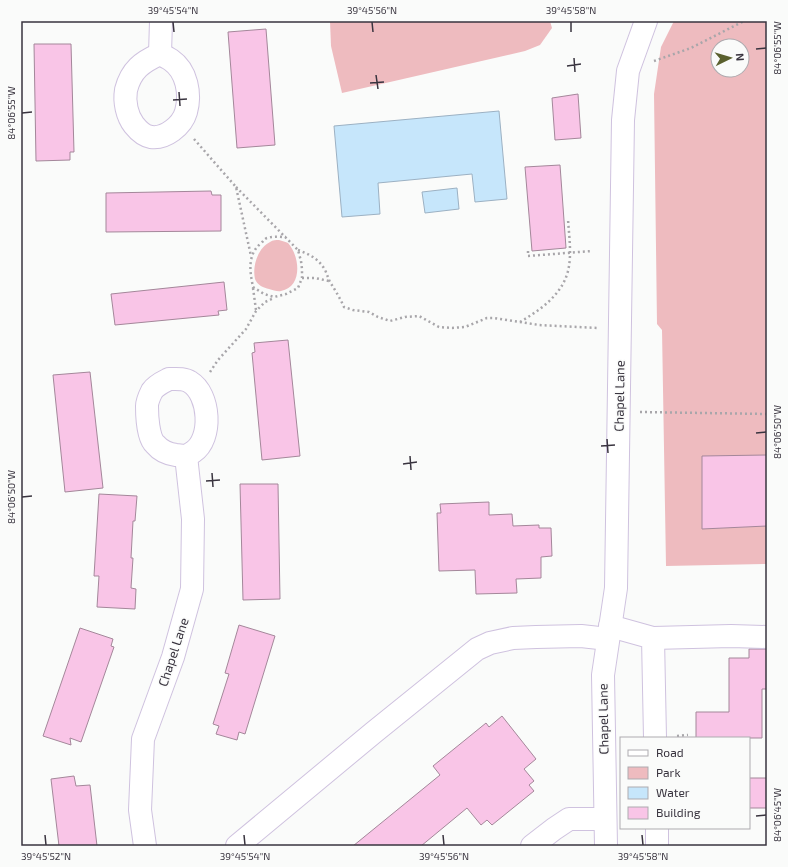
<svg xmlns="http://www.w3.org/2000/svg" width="788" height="867" font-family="'Exo 2',sans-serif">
<rect width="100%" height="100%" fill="#fafbfa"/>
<g fill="#eebbbf" fill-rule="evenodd">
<polygon points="330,21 550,21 552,28 540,45 525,51 342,93 331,46"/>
<path d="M674,21h93v543l-101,2 -4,-236 -5,-6 -3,-230 7,-47zM718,46h24v24h-24z"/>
<path d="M279,240c3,1 7,2 9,3 12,13 15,44 -7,48 -3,1 -8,-1 -12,-2 -5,-1 -12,-4 -14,-10 -3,-13 3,-31 15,-37 3,-2 6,-2 9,-2z"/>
</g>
<g fill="#c6e6fb" stroke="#9cb1c3">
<polygon points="499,111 507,199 475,202 472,174 378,183 380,214 342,217 334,126"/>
<polygon points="457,188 459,209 425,213 422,192"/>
</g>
<g fill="#f9c5e7" stroke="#a4879a">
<polygon points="266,29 275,145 237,148 228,32"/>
<polygon points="34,44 71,44 74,152 70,152 70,160 36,161"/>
<polygon points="578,94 581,138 555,140 552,98"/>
<polygon points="560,165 566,248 532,251 525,167"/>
<polygon points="211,191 212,195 221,195 221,231 106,232 106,193"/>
<polygon points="224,282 227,310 218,311 219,315 115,325 111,294"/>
<polygon points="288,340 300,456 262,460 252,353 255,352 254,343"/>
<polygon points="90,372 103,488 65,492 53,375"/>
<polygon points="767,455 767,526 702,529 702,456"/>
<polygon points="240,484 278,484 280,599 243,600"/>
<polygon points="99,494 137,496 135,521 133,521 131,558 133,558 131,588 136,589 135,609 97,607 99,576 94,576"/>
<polygon points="489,502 489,515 512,514 513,526 539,525 539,528 551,528 552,556 541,557 541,578 516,579 517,593 476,594 475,570 439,571 437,513 441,513 440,504"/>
<polygon points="239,625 275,636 245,734 239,732 237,740 216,734 219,726 213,724 229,674 225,673"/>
<polygon points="80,628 113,639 111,646 114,647 81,742 70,738 71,745 43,736"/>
<polygon points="749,649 767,649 767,689 762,689 762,738 696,738 696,712 729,712 729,658 749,658"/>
<polygon points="502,716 536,759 524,769 534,781 529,785 534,791 492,825 487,820 481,825 467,808 421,846 353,846 440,775 433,766 486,723 489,727"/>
<polygon points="74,776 76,786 90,785 97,846 59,846 51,779"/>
<rect x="749" y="778" width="18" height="30"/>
</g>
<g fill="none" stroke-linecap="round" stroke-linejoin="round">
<g stroke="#cfc2df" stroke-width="24">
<g id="minor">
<path d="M160,54c4,2 8,4 11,6 16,11 20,34 15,52 -4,14 -21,27 -35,25 -7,-1 -13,-7 -17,-12 -7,-9 -10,-23 -8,-35 5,-20 16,-28 34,-36z"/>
<polyline points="160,54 161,21"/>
<path d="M169,379c7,0 15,-1 21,3 20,12 23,57 3,70 -2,1 -5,4 -8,4 -2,0 -6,-1 -9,-1 -8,-1 -16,-5 -21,-11 -7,-6 -8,-29 -8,-38 0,-5 3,-11 5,-15 4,-6 11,-9 17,-12z"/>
<polyline points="610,626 653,638 655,738"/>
<polyline points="653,638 731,636 767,637"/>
<polyline points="657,828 657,846"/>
<polyline points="145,846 140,810 143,739 173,657 192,589 193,519 186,456"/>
<polyline points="237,846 373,733 477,649 490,643 513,638 536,637 581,636 608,639"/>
<polyline points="532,846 554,829 569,819 605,819"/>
<polyline points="606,846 603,675 616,588 623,120 628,71 646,21"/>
</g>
</g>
<g stroke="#a8a6aa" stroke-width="2.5" stroke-dasharray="2 3" stroke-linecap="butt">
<polyline points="654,61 691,48 744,21"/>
<polyline points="194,139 236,187 251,256"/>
<path d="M236,187l62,63 3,11 1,8v9l-4,10 -12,6 -12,3 -10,-3 -11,-7c-3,-15 -6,-31 7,-43 3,-2 4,-5 7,-6 7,-2 13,-1 19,-1"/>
<path d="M298,250c11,4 21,9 27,20 2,4 3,8 5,12 5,8 10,16 14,25l9,3 16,2 9,5 12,4 15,-4 14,-1 20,11 13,1 13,-1 22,-9h7l45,7 60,3"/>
<polyline points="528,251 528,256 592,251"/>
<polyline points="302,278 315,278 329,281"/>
<polyline points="253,288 256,310"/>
<path d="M520,322c20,-12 42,-27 48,-51 4,-16 1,-35 0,-52"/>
<polyline points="210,372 218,360 246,329 256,311 265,302 274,298"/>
<polyline points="640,412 767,414"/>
<polyline points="677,736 688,735"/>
</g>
<use href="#minor" stroke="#fff" stroke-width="22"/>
</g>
<path fill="none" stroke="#39343f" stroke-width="1.5" d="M173,22l1,10M372,22l1,10M571,22v10M756,49l10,-1M574,58l1,14M567,66l14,-2M376,75l2,14M370,83l14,-1M179,92l1,14M173,100l14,-1M22,113l10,-1M756,433l10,-1M607,439l1,14M601,446l14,-1M410,456l1,14M403,464l14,-2M212,473l1,14M206,481l14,-1M22,497l10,-1M756,816l10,-1M45,835l1,10M244,835l1,10M443,835l1,10M642,835l1,10"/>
<g text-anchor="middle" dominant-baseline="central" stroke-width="3" stroke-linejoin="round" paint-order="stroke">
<g font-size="13" fill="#39343f" stroke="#fafbfa">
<text transform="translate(619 396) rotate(-89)">Chapel Lane</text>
<text transform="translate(173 652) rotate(-72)">Chapel Lane</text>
<text transform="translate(603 719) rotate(-91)">Chapel Lane</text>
</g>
</g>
<rect width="788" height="867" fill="none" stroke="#fafbfa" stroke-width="44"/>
<rect x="620" y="737" width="130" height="92" fill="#fafbfa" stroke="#adabaf"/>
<rect x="628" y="750" width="20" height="6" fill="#ffffff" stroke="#adabaf"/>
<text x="656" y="757" font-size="12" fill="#39343f">Road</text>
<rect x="628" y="767" width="20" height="12" fill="#eebbbf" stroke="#adabaf"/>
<text x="656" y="777" font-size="12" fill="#39343f">Park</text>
<rect x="628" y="787" width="20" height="12" fill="#c6e6fb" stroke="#adabaf"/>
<text x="656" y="797" font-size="12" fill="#39343f">Water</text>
<rect x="628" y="807" width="20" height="12" fill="#f9c5e7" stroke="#adabaf"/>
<text x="656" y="817" font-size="12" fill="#39343f">Building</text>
<g transform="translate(730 58) rotate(85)"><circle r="19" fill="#fafbfa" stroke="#adabaf"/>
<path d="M0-3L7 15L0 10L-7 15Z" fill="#5a602e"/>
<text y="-6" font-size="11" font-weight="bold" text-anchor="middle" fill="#39343f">N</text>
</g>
<rect x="22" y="22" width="744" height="823" fill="none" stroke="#39343f" stroke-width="1.5"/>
<g font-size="10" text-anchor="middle" fill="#39343f">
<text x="173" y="14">39°45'54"N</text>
<text x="372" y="14">39°45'56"N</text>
<text x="571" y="14">39°45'58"N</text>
<text transform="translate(777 48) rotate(-90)" y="4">84°06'55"W</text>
<text transform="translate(11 113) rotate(-90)" y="4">84°06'55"W</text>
<text transform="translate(777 432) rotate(-90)" y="4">84°06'50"W</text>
<text transform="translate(11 497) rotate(-90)" y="4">84°06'50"W</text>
<text transform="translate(777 815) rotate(-90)" y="4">84°06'45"W</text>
<text x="46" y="860">39°45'52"N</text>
<text x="245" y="860">39°45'54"N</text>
<text x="444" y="860">39°45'56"N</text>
<text x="643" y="860">39°45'58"N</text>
</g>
</svg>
